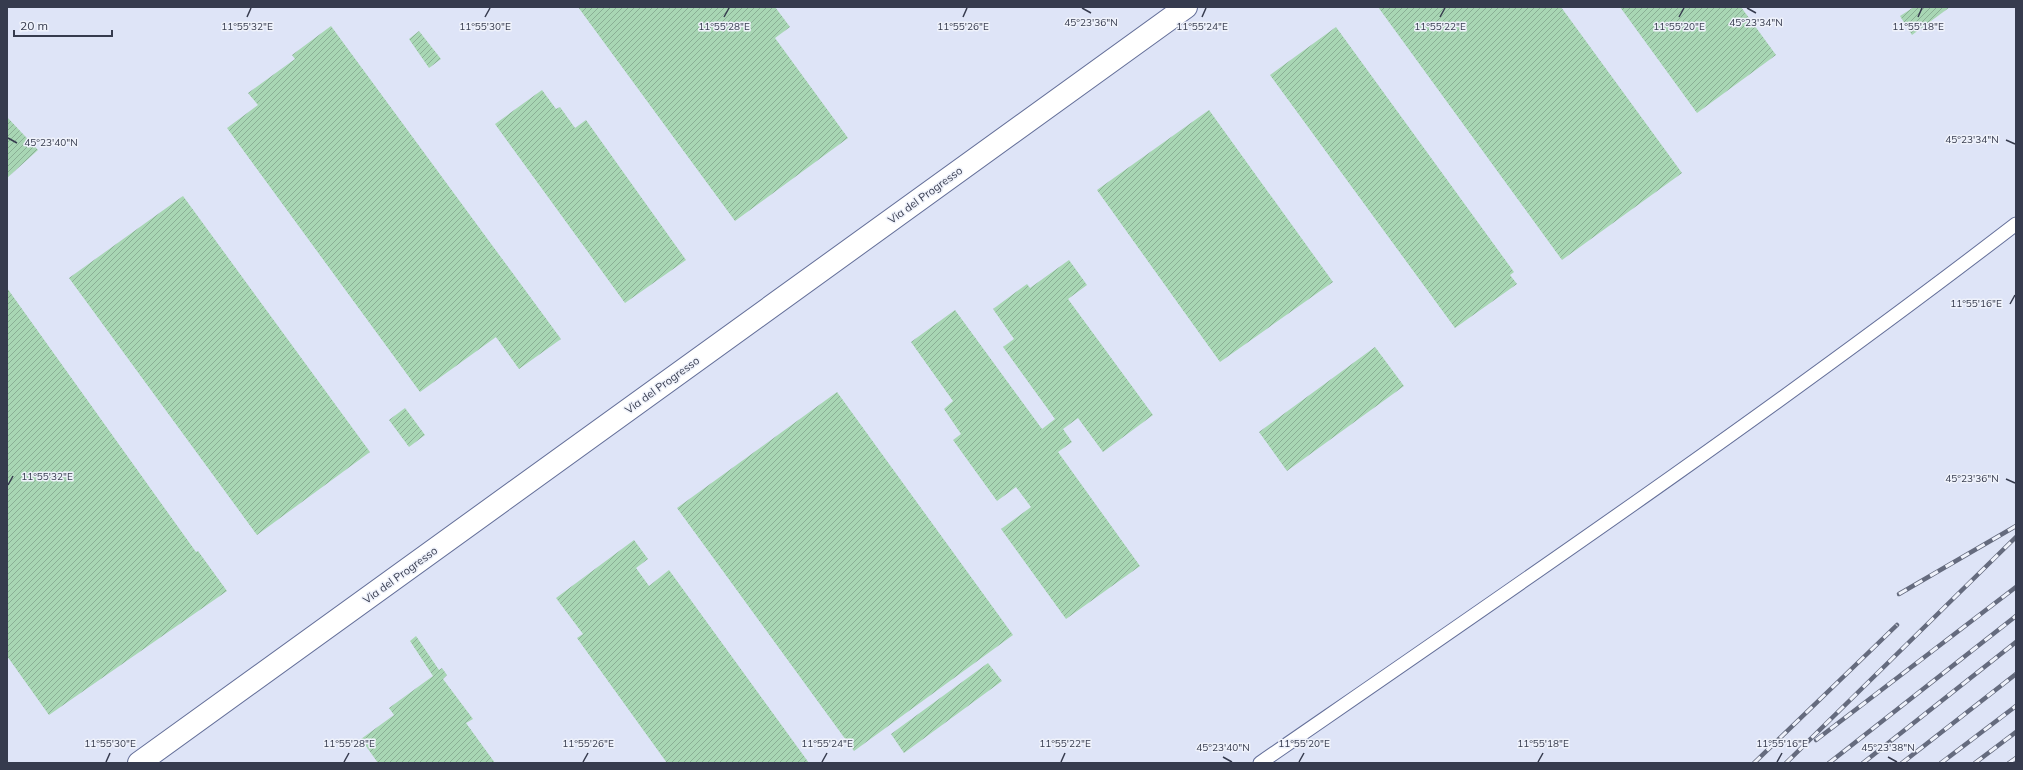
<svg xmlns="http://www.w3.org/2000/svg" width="2023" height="770" font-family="Mulish,sans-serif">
<defs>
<pattern id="building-hatch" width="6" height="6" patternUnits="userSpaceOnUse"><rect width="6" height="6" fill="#a8d6b4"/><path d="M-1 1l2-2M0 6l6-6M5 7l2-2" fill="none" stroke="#8aaf95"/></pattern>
</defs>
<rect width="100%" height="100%" fill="#dee4f7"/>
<g fill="url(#building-hatch)">
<polygon points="578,7 775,7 790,27 775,38 848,138 735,221"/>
<polygon points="1378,7 1561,7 1682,173 1562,260"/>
<polygon points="1620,7 1741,7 1776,55 1697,113"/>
<polygon points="1914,7 1950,7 1912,35 1900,16"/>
<polygon points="331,26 561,339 519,369 496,337 420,392 227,128 258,105 248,93 295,59 292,55"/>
<polygon points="1336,27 1514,272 1510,275 1517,284 1455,328 1270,75"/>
<polygon points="419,31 441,59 429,68 409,39"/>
<polygon points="542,90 556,109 560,107 575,128 586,120 686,260 625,303 495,124"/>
<polygon points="1209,110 1333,282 1220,362 1097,190"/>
<polygon points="7,117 38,150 7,178"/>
<polygon points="183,196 370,452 257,535 69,278"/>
<polygon points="1069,260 1087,285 1068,299 1153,415 1103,452 1078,418 1063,429 1072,442 1058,452 1140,566 1066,619 1001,529 1031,507 1016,487 997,501 953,440 961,434 944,409 953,401 911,342 955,310 1042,429 1055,419 1003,347 1014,339 993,309 1027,284 1030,288"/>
<polygon points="7,288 196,552 198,551 227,591 49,715 7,656"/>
<polygon points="1375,347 1404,386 1287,471 1259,432"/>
<polygon points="837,392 1013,635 854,751 677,508"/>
<polygon points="405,408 425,435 409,447 389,420"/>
<polygon points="634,540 648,559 636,568 649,586 669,570 809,763 667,763 577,638 583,634 556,598"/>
<polygon points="416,636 439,670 442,668 447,675 443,679 473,719 466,723 495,763 378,763 361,739 394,715 389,708 433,676 410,641"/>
<polygon points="988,663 1002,681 904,753 891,734"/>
</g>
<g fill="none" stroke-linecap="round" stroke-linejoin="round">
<g stroke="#646f99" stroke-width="15">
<path id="service" d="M1260,763c255,-176 510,-350 756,-539"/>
</g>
<g stroke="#646f99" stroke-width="24">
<polyline id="minor" points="139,763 1186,7"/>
</g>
<use href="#service" stroke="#fff" stroke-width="13"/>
<use href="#minor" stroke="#fff" stroke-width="22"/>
<g stroke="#656b7e" stroke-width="4.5">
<g id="rail">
<polyline points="1899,594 2016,526"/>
<polyline points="1816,740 2016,587"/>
<polyline points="1754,763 1897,625"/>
<polyline points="1786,763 2016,537"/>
<polyline points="1829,763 2016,616"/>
<polyline points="1863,763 2016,642"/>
<polyline points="1902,763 2016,674"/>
<polyline points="1941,763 2016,706"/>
<polyline points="1975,763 2016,732"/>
<polyline points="2009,763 2016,758"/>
</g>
</g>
<use href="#rail" stroke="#eff2fb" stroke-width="3" stroke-dasharray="9" stroke-linecap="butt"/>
</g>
<path fill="none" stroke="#363b4e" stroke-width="1.5" d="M1082,8l9,5M1747,8l9,5M247,17l4,-9M485,17l5,-9M724,17l5,-9M963,17l4,-9M1202,17l4,-9M1440,17l5,-9M1679,17l5,-9M1918,17l4,-9M8,138l9,5M2006,140l9,4M2010,304l5,-9M2006,479l9,4M8,485l5,-9M1223,757l9,5M1888,757l9,5M106,762l4,-9M344,762l5,-9M583,762l5,-9M822,762l5,-9M1061,762l4,-9M1299,762l5,-9M1538,762l5,-9M1777,762l5,-9"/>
<g text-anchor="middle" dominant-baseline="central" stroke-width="3" stroke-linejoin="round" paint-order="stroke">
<g font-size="11" fill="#363b4e" stroke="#eff2fb">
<text transform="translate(925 195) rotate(-36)">Via del Progresso</text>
<text transform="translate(662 385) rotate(-36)">Via del Progresso</text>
<text transform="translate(400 575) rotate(-36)">Via del Progresso</text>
</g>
</g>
<g font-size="10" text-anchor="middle" fill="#363b4e" stroke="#eff2fb" stroke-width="3" stroke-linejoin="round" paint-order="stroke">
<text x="1091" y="26">45°23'36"N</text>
<text x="1756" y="26">45°23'34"N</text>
<text x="247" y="30">11°55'32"E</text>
<text x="485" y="30">11°55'30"E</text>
<text x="724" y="30">11°55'28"E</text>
<text x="963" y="30">11°55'26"E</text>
<text x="1202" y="30">11°55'24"E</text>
<text x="1440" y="30">11°55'22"E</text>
<text x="1679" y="30">11°55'20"E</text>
<text x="1918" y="30">11°55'18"E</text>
<text x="1972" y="143">45°23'34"N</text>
<text x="51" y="146">45°23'40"N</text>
<text x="1976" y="307">11°55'16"E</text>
<text x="47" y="480">11°55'32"E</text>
<text x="1972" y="482">45°23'36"N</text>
<text x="110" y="747">11°55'30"E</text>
<text x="349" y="747">11°55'28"E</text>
<text x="588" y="747">11°55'26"E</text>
<text x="827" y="747">11°55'24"E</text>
<text x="1065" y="747">11°55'22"E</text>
<text x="1304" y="747">11°55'20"E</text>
<text x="1543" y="747">11°55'18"E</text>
<text x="1782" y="747">11°55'16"E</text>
<text x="1888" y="751">45°23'38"N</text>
<text x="1223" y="751">45°23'40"N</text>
</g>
<rect width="2023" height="770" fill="none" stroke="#363b4e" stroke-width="16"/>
<path d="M14 30v6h98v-6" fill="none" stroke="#363b4e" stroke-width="2"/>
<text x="20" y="30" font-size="12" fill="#363b4e" stroke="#eff2fb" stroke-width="3" paint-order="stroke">20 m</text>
</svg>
